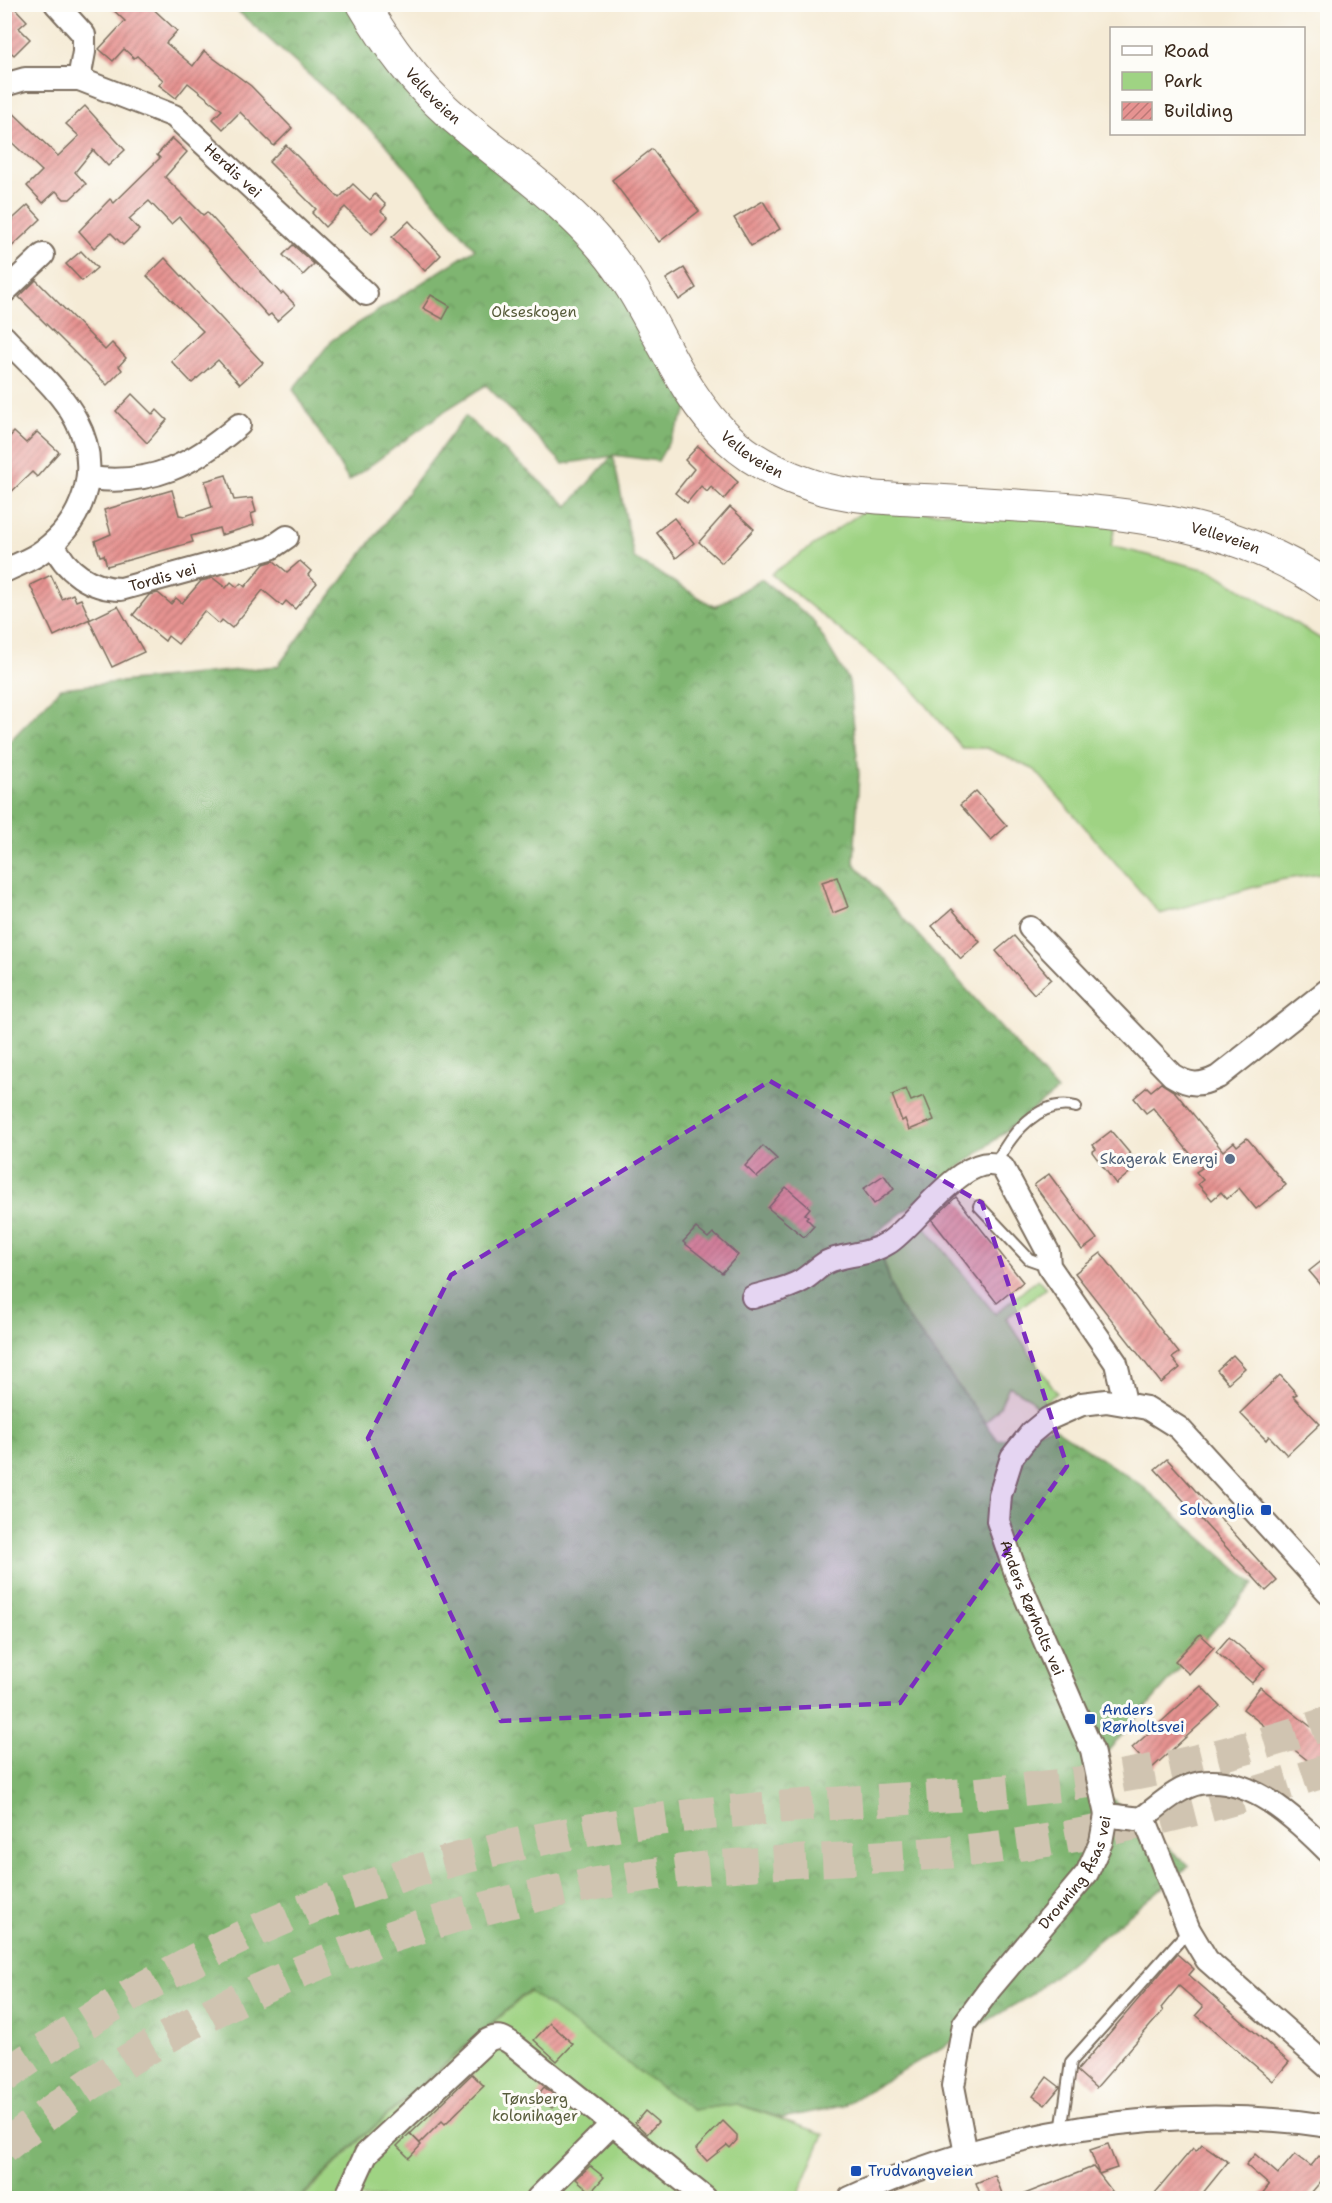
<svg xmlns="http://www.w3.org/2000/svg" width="1332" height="2203" font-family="'Shantell Sans',sans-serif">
<defs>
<pattern id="forest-crowns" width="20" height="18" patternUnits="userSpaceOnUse" patternTransform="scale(1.5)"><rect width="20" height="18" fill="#7fb571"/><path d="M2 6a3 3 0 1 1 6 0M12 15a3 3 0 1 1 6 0" fill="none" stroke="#69935c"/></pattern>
<pattern id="building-hatch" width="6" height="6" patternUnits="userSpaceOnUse" patternTransform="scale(1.5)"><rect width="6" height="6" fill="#e69391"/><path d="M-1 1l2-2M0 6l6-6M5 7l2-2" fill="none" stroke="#bc7876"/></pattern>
</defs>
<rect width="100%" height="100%" fill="#fdfcf7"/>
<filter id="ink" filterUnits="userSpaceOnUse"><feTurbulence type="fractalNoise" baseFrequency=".0167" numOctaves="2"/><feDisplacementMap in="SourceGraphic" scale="12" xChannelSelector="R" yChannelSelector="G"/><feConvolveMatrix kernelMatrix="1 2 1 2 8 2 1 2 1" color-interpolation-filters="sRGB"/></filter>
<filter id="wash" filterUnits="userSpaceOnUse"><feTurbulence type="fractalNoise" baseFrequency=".008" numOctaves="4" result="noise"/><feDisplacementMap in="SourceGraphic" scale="24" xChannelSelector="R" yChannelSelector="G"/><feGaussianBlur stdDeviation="1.35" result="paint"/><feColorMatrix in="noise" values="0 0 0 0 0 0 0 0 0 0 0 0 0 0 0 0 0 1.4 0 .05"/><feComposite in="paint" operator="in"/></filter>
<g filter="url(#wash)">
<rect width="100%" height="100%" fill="#f5ebd6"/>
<g fill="#9fd383" stroke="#6d7e50" stroke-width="1.5">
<polygon points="864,511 1117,515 1111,546 1212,571 1327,643 1327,873 1279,880 1160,914 1035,770 987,748 962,748 912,688 771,574"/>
<polygon points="919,1219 995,1314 1038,1279 1046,1288 1006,1318 1057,1393 1036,1407 1029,1397 1009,1386 1000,1406 985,1423 897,1303 882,1258"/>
<polygon points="530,1991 692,2110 737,2104 824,2134 797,2198 302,2198 362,2138"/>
</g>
<polygon fill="url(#forest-crowns)" stroke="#5d7048" stroke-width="1.5" points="231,5 364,5 433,97 566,211 694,398 658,461 613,455 634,558 715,607 761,579 812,619 849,681 859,774 854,863 1057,1091 875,1234 897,1303 998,1440 1053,1427 1141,1485 1254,1584 1086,1776 1189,1866 1028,1997 842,2106 782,2118 737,2104 692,2110 528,1991 361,2138 300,2198 5,2198 4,747 61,688 278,666 465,416 568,506 612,456 563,464 486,385 449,408 349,481 293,389 332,340 475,249 385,143"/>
<g id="blocks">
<g fill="url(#building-hatch)">
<polygon points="4,4 11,4 27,21 19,28 30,39 14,55 4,46"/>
<polygon points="107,4 148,4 177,31 166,43 193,66 204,51 251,86 292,128 274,146 240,112 223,129 213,119 222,110 188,83 176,98 159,85 163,80 137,56 134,58 124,49 113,61 99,49 125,21"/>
<polygon points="4,104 58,156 79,136 66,124 85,106 125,150 108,166 93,150 75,172 86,184 70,199 64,199 56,191 43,203 27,186 42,171 4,135"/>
<polygon points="172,138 187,152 165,177 203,215 207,212 281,294 283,292 295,305 277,321 271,314 268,316 179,217 171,224 149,201 129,219 139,230 123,245 111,233 94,248 79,231 110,199 114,203 160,158 157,155"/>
<polygon points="286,145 339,198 353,184 370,200 375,194 386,205 381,211 388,217 372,234 345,207 325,227 312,213 316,209 269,162"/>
<polygon points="652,149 699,211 659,242 612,180"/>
<polygon points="763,201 780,229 751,246 734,218"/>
<polygon points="28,205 41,219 4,254 4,227"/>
<polygon points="409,221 441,255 425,271 392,237"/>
<polygon points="293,245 314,264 303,275 283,255"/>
<polygon points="81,251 97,268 82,281 66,264"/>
<polygon points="165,258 263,363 240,384 218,360 192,383 171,361 203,331 147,276"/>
<polygon points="684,268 696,288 679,300 666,279"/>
<polygon points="36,280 105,350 112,343 126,358 119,366 122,370 107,385 19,297"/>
<polygon points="431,295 450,306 443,319 423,308"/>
<polygon points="132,394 153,415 157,410 167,420 147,443 116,411"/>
<polygon points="14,432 26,443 37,432 59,452 37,477 32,472 4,499 4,443"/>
<polygon points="698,446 738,482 724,499 711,487 707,492 701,486 687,503 675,493 694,469 685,460"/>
<polygon points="226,475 234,500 252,498 256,512 251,514 254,525 221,535 219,528 191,536 193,542 107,566 104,555 100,556 95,541 111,534 104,510 172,490 179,515 185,516 212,507 205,481"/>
<polygon points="730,507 754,529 722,563 699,542"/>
<polygon points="674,518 694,543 676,558 656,532"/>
<polygon points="274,561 287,572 300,561 311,571 308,575 317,583 295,609 286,601 282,606 263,590 232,628 222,620 219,624 204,611 178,644 168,636 165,641 133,615 149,595 158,593 171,604 176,598 182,603 201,581 213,578 226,588 231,582 237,587 241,583 245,587 264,564"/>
<polygon points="51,575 62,599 73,594 76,601 81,599 90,619 54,636 30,585"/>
<polygon points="118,606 144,652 112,667 89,620"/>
<polygon points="976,791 1007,826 991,840 960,805"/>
<polygon points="837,877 848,907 833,913 822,882"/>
<polygon points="952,909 980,942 961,959 932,926"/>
<polygon points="1014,936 1051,979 1034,994 996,951"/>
<polygon points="1161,1083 1175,1092 1223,1151 1234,1142 1237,1146 1247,1138 1286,1185 1256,1209 1239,1188 1227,1199 1221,1192 1212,1200 1198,1184 1203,1180 1196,1172 1202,1168 1153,1108 1146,1113 1134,1098 1147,1087 1151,1091"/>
<polygon points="906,1089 911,1101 924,1096 934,1120 909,1130 905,1119 902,1121 892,1095"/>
<polygon points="1111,1131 1132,1156 1126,1161 1133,1170 1116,1184 1092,1152 1096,1149 1093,1145"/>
<polygon points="763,1146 777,1159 757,1177 745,1166"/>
<polygon points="1049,1174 1097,1239 1082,1250 1034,1185"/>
<polygon points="884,1175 894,1189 874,1204 863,1189"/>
<polygon points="786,1187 810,1208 805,1214 808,1216 806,1218 814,1226 804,1237 768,1208"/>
<polygon points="956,1197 1023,1282 997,1303 932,1220"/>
<polygon points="696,1228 708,1238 713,1233 738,1255 722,1273 683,1242"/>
<polygon points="1101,1253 1179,1353 1172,1358 1180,1368 1161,1383 1075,1273"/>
<polygon points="1328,1256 1328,1293 1309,1271"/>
<polygon points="1233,1355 1245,1368 1228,1383 1217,1370"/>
<polygon points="1280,1375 1297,1394 1293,1396 1320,1424 1287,1455 1269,1436 1266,1440 1240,1413"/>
<polygon points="1167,1459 1277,1581 1266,1591 1155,1469"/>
<polygon points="1200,1634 1214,1647 1189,1674 1175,1661"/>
<polygon points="1229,1637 1265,1668 1252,1683 1216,1652"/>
<polygon points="1201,1686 1220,1706 1151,1769 1132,1748"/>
<polygon points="1260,1687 1328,1740 1328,1754 1316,1767 1243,1709"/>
<polygon points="1177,1954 1194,1969 1189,1975 1289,2062 1273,2081 1196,2015 1203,2007 1179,1986 1161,2008 1163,2011 1096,2088 1077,2071"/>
<polygon points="550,2023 573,2044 557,2061 534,2040"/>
<polygon points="472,2074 484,2086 445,2124 442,2121 420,2143 410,2134"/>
<polygon points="1047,2077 1060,2087 1045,2105 1033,2096"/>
<polygon points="544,2087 559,2099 552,2108 537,2096"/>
<polygon points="645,2111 658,2122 647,2134 635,2123"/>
<polygon points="723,2121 737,2135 737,2140 730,2148 727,2145 707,2161 696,2149"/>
<polygon points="410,2133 421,2145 409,2158 397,2146"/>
<polygon points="1108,2144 1117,2168 1099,2174 1118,2199 1012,2199 1093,2167 1099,2174 1090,2150"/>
<polygon points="1202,2144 1228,2162 1198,2199 1150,2199 1193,2148 1196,2151"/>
<polygon points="1255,2154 1278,2174 1295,2154 1311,2166 1319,2156 1328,2163 1328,2173 1306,2199 1258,2199 1269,2185 1246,2165"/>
<polygon points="590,2166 604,2177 591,2192 576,2179"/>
<polygon points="995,2175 1004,2199 982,2199 976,2183"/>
</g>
</g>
</g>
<g filter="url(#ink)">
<use href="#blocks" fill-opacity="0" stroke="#7c6e5e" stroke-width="1.5"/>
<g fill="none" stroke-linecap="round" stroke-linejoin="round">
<g stroke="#d0c4b1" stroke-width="33" stroke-dasharray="33 16" stroke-linecap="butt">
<path d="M4,2077c22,-17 47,-32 70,-47 190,-124 396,-190 620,-215 125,-14 251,-15 376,-31 88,-11 174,-33 258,-61"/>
<path d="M4,2147c192,-153 425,-244 667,-275 93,-12 187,-12 280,-20 129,-11 254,-41 377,-82"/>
</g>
<g stroke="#7c6e5e" stroke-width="14">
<g id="service">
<path d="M996,1164c14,-30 44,-66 80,-57"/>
<polyline points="979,1206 1029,1259 1049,1266"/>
<polyline points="1061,2132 1071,2062 1189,1930"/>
</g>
</g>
<g stroke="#7c6e5e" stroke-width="26">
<g id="minor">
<polyline points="56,4 84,35 84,52 79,79"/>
<path id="s1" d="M4,85l21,-6h54l95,37 192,178"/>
<polyline points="4,292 43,255"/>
<path d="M4,337c24,26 56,52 72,83 27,50 7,105 -39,135 -10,6 -22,11 -33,16"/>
<path d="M90,478c61,8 103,-13 149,-53"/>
<path id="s2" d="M53,543c12,28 38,46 68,46l150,-41 16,-11"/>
<path d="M1030,928l142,147c18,11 28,11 46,2l110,-87"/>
<path d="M753,1297c15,-5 35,-8 48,-16 9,-5 17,-14 26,-19 16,-8 40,-6 61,-19 27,-16 79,-98 115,-75l45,84 1,14 67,97 9,39"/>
<path id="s3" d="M1328,1592l-149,-164 -32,-20 -41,-7 -24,3 -34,15 -17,14 -19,24 -12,38 -2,26 20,58 74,171 14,65 39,5 44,110 18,30 121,107"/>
<path id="s4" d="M966,2154l-13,-68 11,-62 25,-34 98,-117 14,-31 5,-27 35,4c18,-13 37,-32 59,-36 51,-8 95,36 128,68"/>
<path d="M346,2198l20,-44 122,-114c10,-5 14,-3 23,3l194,155"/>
<polyline points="538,2198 612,2124"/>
<path d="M850,2198c142,-67 321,-96 478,-72"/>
</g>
</g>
<g stroke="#7c6e5e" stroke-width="34">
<g id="secondary">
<path id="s5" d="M363,4c24,41 51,78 86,109 51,44 110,83 154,135 50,58 70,139 126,191 26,25 61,40 95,50 39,10 81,10 120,12 131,9 272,7 384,86"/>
</g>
</g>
<use href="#service" stroke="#fff" stroke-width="10"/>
<use href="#minor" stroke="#fff" stroke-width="22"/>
<use href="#secondary" stroke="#fff" stroke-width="32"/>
</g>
</g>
<path fill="#7b2cbf" fill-opacity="0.2" stroke="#7b2cbf" stroke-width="4.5" stroke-dasharray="12 8" stroke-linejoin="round" d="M770,1081l212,122 85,263 -167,237 -399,18 -133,-283 83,-163z"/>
<circle fill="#5c6f8a" stroke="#fdfcf7" stroke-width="2" cx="1230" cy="1159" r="6"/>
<g fill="#1a4fb4" stroke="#fdfcf7" stroke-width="2">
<rect x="1260" y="1504" width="12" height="12" rx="3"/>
<rect x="1084" y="1713" width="12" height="12" rx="3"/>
<rect x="850" y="2165" width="12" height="12" rx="3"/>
</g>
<g text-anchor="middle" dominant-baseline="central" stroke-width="6" stroke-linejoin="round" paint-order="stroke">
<g font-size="15" fill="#3b2a1e" stroke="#fdfcf7">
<text stroke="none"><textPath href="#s5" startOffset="116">Velleveien</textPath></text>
<text stroke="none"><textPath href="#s1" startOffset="258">Herdis vei</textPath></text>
<text stroke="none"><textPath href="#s5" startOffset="602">Velleveien</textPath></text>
<text stroke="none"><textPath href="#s5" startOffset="1088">Velleveien</textPath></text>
<text stroke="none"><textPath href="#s2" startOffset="130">Tordis vei</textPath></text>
<text stroke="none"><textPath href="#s3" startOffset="574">Anders Rørholts vei</textPath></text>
<text stroke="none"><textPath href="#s4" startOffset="322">Dronning Åsas vei</textPath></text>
</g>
<g font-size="15" fill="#595d3c" stroke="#fdfcf7">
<text x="534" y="312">Okseskogen</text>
<text x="535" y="2099">Tønsberg<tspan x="535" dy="17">kolonihager</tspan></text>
</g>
<g font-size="15" fill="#4e5e75" stroke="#fdfcf7" text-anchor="end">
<text x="1218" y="1159">Skagerak Energi</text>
</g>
<g font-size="15" fill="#164399" stroke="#fdfcf7" text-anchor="start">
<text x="1254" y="1510" text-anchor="end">Solvanglia</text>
<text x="1102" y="1710">Anders<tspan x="1102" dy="17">Rørholtsvei</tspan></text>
<text x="868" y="2171">Trudvangveien</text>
</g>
</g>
<rect width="1332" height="2203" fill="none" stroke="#fdfcf7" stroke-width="24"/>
<rect x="1110" y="27" width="195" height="108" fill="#fdfcf7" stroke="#afa8a0" stroke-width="1.5"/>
<rect x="1122" y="46" width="30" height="9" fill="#ffffff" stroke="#afa8a0" stroke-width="1.5"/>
<text x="1164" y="57" font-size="18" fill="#3b2a1e">Road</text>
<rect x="1122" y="72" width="30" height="18" fill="#9fd383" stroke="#afa8a0" stroke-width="1.5"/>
<text x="1164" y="87" font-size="18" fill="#3b2a1e">Park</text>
<rect x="1122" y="102" width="30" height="18" fill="url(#building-hatch)" stroke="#afa8a0" stroke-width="1.5"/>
<text x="1164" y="117" font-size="18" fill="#3b2a1e">Building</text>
</svg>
